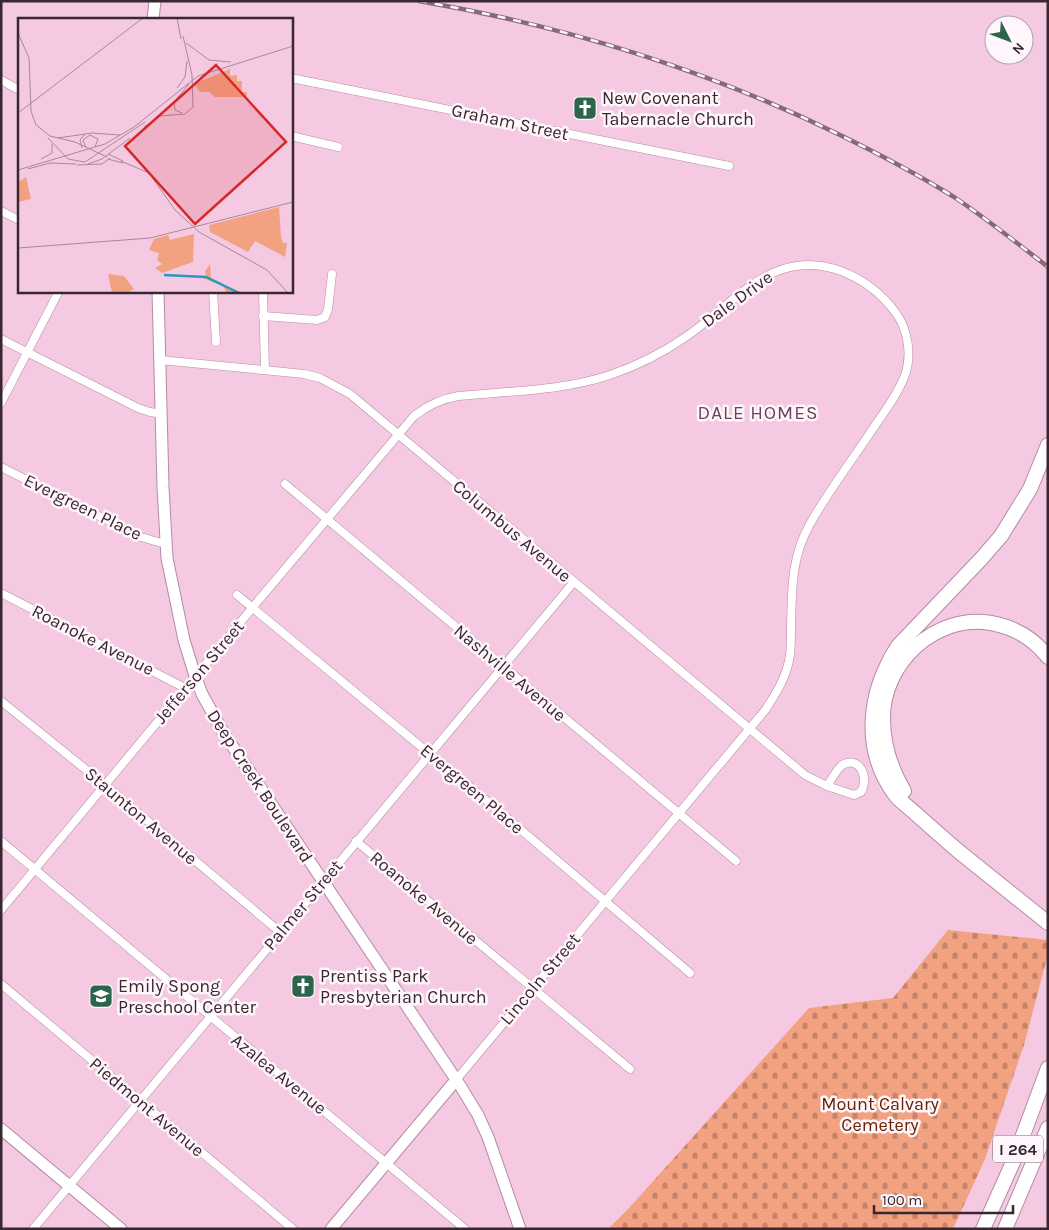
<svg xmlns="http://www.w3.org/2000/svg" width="1049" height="1230" font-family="Karla,sans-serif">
<defs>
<pattern id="cemetery-stones" width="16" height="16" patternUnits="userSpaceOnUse" patternTransform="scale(1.25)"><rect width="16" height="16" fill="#f2a281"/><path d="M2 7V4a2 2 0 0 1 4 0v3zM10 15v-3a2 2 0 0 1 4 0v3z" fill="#c5846a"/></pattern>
</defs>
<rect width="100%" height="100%" fill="#f5c9e2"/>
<polygon fill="url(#cemetery-stones)" points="948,930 1048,940 1048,954 1024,1045 985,1159 953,1229 608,1229 629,1208 809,1008 893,998"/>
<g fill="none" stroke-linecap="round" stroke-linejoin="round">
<g stroke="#b48ba3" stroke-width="9">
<g id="street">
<polyline points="291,78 729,166"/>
<polyline points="1,80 19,90"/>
<polyline points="291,136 338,147"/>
<polyline points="1,211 19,220"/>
<polyline points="213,291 216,342"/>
<polyline points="263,291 265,370"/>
<polyline points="263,316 317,320 325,317 328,309 332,274"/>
<polyline points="1,339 138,408 150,412 162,414"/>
<path d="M160,360l144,14 16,4 30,16 455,381 22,11 27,9 7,-3c9,-16 -3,-38 -20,-26 -5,5 -10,14 -14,20"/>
<polyline points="1,403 59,291"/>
<polyline points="1,467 141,537 165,544"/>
<polyline points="285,484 736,861"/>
<polyline points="1,593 185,688"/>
<polyline points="237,595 493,806 690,973"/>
<polyline points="1,701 105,785 280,932"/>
<polyline points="1,841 465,1229"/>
<polyline points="356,841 630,1069"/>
<path d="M1,910l252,-303 161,-191c14,-11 27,-17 44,-20 50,-5 104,-5 152,-21 26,-9 51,-21 74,-37 51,-34 88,-92 157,-67 21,8 41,23 55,42 12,17 16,42 9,62 -7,19 -20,36 -31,52 -21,32 -45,63 -64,97 -19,33 -18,66 -19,103 0,9 0,19 -1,28 -3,21 -13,37 -24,54l-310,371"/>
<polyline points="1,984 293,1229"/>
<polyline points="33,1229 573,583"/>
</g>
</g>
<g stroke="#b48ba3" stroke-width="13">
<g id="secondary">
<polyline points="153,19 155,1"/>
<polyline points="158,291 163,487 167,558 184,640 195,676 202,694 223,732 461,1087 478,1115 488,1137 520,1229"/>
<polyline points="1,1129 121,1229"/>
<polyline points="331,1229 456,1080"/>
</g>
</g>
<g stroke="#b48ba3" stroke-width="16">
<g id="highway">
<path d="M1048,445l-18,44 -29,47 -20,23 -83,87c-30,46 -37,104 -2,150 5,6 14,12 20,18 15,13 30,27 46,40 29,23 57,46 86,69"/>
<path d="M904,791c-13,-22 -21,-45 -21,-72 -1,-55 52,-106 108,-96 23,4 42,15 57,34"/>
<polyline points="983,1229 1013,1162 1048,1068"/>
<polyline points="1005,1229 1048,1128"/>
</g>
</g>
<use href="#street" stroke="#fff" stroke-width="8"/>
<use href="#secondary" stroke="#fff" stroke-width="11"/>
<use href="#highway" stroke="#fff" stroke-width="14"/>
<g stroke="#866a7a" stroke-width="4.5">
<path id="rail" d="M419,1c146,25 286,68 419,133 39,19 79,40 116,63 33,22 63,46 94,70"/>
</g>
<use href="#rail" stroke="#fff6fb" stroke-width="2.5" stroke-dasharray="8" stroke-linecap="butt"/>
</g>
<defs>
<g id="church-square" transform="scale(1.25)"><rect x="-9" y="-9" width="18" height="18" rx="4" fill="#2c644c" stroke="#fff6fb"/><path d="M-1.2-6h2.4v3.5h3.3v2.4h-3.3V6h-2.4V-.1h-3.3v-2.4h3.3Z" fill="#fff"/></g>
<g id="school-square" transform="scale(1.25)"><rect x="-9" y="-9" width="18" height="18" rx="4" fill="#2c644c" stroke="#fff6fb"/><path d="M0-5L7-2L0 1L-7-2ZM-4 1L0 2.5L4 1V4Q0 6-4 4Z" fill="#fff"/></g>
</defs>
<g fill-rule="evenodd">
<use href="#church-square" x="585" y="108"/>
<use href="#church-square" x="303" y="986"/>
<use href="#school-square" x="101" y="996"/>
</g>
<g text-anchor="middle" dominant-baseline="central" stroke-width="5" stroke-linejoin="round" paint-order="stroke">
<rect fill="#fff6fb" stroke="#74656e" stroke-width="1" x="993" y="1135.5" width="50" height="27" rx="4"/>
<g font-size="16" font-weight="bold" fill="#382731">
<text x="1018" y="1149">I 264</text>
</g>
<g font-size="18" fill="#382731" stroke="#fff6fb" text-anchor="start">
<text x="602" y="98">New Covenant<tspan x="602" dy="21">Tabernacle Church</tspan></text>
<text x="320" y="976">Prentiss Park<tspan x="320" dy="21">Presbyterian Church</tspan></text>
<text x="118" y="986">Emily Spong<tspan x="118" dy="21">Preschool Center</tspan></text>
</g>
<g font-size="18" fill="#382731" stroke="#fff6fb">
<text transform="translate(510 122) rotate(12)">Graham Street</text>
<text transform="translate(737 299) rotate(-36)">Dale Drive</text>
<text transform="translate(83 507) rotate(26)">Evergreen Place</text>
<text transform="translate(512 531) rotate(40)">Columbus Avenue</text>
<text transform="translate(93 640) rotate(27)">Roanoke Avenue</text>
<text transform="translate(199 672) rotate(-50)">Jefferson Street</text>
<text transform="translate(510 673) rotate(40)">Nashville Avenue</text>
<text transform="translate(260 786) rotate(57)">Deep Creek Boulevard</text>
<text transform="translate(472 789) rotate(40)">Evergreen Place</text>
<text transform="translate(141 816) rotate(40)">Staunton Avenue</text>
<text transform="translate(424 898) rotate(40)">Roanoke Avenue</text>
<text transform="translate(303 905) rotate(-50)">Palmer Street</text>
<text transform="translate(540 979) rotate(-50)">Lincoln Street</text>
<text transform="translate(279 1074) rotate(39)">Azalea Avenue</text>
<text transform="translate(147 1107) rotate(40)">Piedmont Avenue</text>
</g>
<g font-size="18" fill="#642504" stroke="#fff6fb">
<text x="880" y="1104">Mount Calvary<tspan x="880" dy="21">Cemetery</tspan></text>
</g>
<g font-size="19" letter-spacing="1" fill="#684359" stroke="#fff6fb">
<text x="758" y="413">DALE HOMES</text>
</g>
</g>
<g transform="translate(18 18)">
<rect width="275" height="275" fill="#f5c9e2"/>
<path d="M192,246l1,14 31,15h-15l-4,-7 -23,-9 6,-1 -1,-5z" fill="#f2a281"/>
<path d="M212,51v7l7,-1v6h5v11h5v5h-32l-6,-5h-9l-6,-8z" fill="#f2a281"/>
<path d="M8,159l5,22 -13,3v-20zM261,189l2,30 2,6h4l-2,14 -30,-16 -7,11 -38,-20 -1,-7zM176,216l-1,28 -31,11 -7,-5 7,-4 -5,-4 2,-7 -10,-3 5,-11 14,-4 2,5zM90,256l16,2 10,13 -7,4h-15z" fill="#f2a281"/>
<path fill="none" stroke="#269abd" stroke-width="2.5" d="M146,257l42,2 33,16"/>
<path fill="none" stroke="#a9889b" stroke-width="1" d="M159,0l4,21M0,15l11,25 2,53 5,14 14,11 25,6 32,15M168,25l23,17 22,2M159,70l8,-11 2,-16M0,95l125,-95M164,95l-7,-3 -1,-8 15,-18M126,109l16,-11 25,-2 8,-7 -1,-32 -9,-39M30,120l20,21 17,3 60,-40M40,120l34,-5 28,2M64,130l-2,-8 5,-6M68,130l-3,-8 7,-5 8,4 -3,8M90,136l15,7M23,141l11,-6v-9M90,141l15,4M103,143l28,12 26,37 24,22 68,38 21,23M70,146l14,-5 28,-21M59,147l25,-1 8,-6M10,151l22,-6 26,1M0,152l87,-26 29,-17 64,-51 95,-30M0,230l132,-10 143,-36"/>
<path fill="#d62828" fill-opacity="0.15" stroke="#d62828" stroke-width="2.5" d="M198,47l70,77 -91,82 -70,-78z"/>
<rect width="275" height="275" fill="none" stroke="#382731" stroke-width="2.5"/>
</g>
<rect width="1049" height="1230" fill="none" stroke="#382731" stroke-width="5"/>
<g transform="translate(1009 40) rotate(132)"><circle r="24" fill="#fff6fb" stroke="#afa3aa"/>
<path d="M0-4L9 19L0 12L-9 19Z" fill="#2c644c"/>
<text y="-8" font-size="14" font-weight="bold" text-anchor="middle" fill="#382731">N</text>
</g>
<path d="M874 1205v8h139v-8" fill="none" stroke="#382731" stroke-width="2.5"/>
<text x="882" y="1205" font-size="15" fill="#382731" stroke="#fff6fb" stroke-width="4" paint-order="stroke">100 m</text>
</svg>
